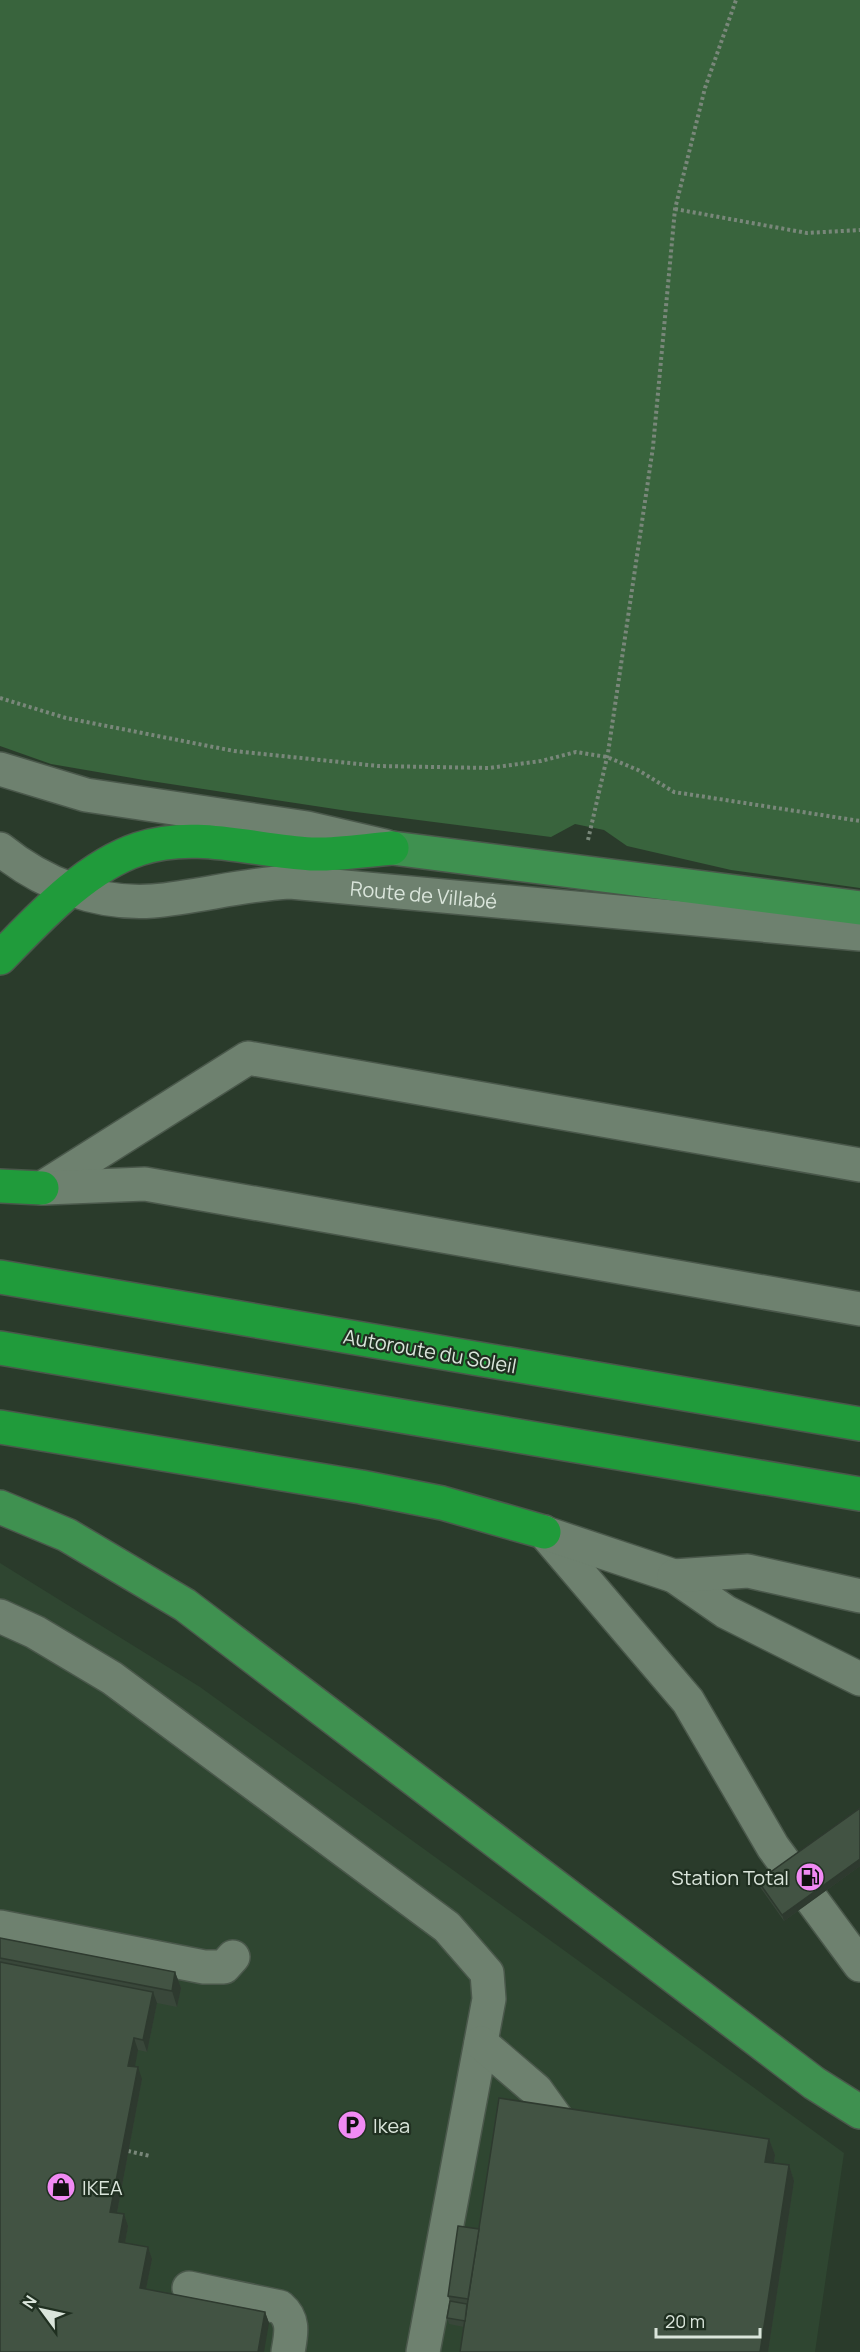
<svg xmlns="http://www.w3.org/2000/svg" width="860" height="2352" font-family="Manrope,sans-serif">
<rect width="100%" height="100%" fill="#2a3b2b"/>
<polygon fill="#2f4631" points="0,1563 200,1687 844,2153 815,2352 0,2352"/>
<polygon fill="#39643d" points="0,0 860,0 860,888 731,870 627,846 604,830 575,824 551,837 348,811 144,780 51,764 0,746"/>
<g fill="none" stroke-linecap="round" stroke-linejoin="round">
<g stroke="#4a584b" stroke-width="36">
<g id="minor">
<polyline points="0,769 86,795 307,828 385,846"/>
<path id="s1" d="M0,849c43,35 97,56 153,52 46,-4 91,-17 137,-19l570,52"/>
<polyline points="42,1188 248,1058 860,1165"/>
<polyline points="45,1188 145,1184 860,1309"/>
<polyline points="544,1532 688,1701 773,1847 860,1965"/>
<polyline points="545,1533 674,1576 726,1612 860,1679"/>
<polyline points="674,1576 748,1571 860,1596"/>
<polyline points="0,1616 35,1632 112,1678 447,1927 487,1973 489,1999 423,2352"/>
<polyline points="0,1927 204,1967 224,1967 233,1957"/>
<polyline points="481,2043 536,2090 559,2122"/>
<path d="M189,2288l91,19c15,13 11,27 8,45"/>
</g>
</g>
<g stroke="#4a584b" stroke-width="36">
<g id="major">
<polyline points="392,848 860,908"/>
<polyline points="0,1507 67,1535 185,1605 814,2083 860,2112"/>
</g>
</g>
<g stroke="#4a584b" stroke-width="36">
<g id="highway">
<path d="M0,958c39,-40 85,-91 139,-109 56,-19 115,2 172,5 26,1 55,-4 81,-6"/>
<polyline points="0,1186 42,1188"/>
<polyline points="0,1277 860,1424"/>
<polyline points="0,1348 860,1494"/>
<polyline points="0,1427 361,1487 442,1503 544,1532"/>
</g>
</g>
<g stroke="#79877a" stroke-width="4" stroke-dasharray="3 3" stroke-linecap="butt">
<polyline points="675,209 807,233 860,230"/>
<polyline points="0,698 66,718 234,751 378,766 489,768 541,761 576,752 607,757 638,770 674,792 860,821"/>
<polyline points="588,840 608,753 653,447 675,209 705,88 736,0"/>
<polyline points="128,2151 150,2156"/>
</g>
<use href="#minor" stroke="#6e816f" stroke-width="33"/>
<use href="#major" stroke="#3f9150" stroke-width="33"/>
<use href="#highway" stroke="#209b3b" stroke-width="33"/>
</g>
<g fill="#39473a">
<polygon points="860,1808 860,1866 784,1921 760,1887 758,1881"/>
<polygon points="0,1938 175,1972 181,1988 177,2007 157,2003 147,2052 138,2050 134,2067 142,2079 117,2213 124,2214 128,2226 125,2243 148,2247 152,2259 146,2289 265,2312 269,2323 0,2352"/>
<polygon points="769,2139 775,2155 774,2163 789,2165 794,2181 768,2352 460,2352 464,2327 449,2324 447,2318 450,2301 448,2296 479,2229"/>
</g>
<g fill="#2e3a2f">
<polygon points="860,1859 860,1866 784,1921 782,1915"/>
<polygon points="175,1972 181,1988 177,2007 172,1991"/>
<polygon points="153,1992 157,2003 147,2052 143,2040"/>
<polygon points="134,2038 138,2050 133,2077 128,2066"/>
<polygon points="138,2067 142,2079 115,2223 110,2212"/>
<polygon points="769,2139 775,2155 771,2178 765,2162"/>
<polygon points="789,2165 794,2181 768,2352 760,2352"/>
<polygon points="124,2214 128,2226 123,2254 119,2242"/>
<polygon points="148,2247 152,2259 144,2299 140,2288"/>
<polygon points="265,2312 269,2323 264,2352 258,2352"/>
</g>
<g fill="#425343" stroke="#2e3a2f" stroke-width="1.5">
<polygon points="860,1808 860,1859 782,1915 758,1881"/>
<polygon points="0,1938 175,1972 172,1991 0,1958"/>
<polygon points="0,1962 153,1992 143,2040 134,2038 128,2066 138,2067 110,2212 124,2214 119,2242 148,2247 140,2288 265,2312 258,2352 0,2352"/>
<polygon points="499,2098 769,2139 765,2162 789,2165 760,2352 460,2352"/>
<polygon points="458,2226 479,2229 468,2299 448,2296"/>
<polygon points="450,2301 467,2304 465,2321 447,2318"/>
</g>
<defs>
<g id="fuel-disc" transform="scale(1.5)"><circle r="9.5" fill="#f18af4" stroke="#203021"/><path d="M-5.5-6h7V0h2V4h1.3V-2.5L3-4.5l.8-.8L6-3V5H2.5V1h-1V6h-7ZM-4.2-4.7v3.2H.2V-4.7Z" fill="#111"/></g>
<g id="parking-disc" transform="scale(1.5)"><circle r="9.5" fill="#f18af4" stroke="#203021"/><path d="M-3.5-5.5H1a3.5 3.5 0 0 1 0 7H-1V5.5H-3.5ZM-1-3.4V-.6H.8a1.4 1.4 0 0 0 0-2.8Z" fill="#111"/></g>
<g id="shop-disc" transform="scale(1.5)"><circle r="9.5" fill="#f18af4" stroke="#203021"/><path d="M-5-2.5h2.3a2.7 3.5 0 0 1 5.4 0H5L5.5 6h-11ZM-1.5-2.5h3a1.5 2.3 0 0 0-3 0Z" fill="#111"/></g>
</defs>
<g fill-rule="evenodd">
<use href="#fuel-disc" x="810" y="1877"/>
<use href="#parking-disc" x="352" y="2125"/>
<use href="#shop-disc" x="61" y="2187"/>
</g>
<g text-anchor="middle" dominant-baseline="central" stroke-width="4.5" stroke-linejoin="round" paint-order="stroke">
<g font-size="20" fill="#dae5db" stroke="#203021">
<text stroke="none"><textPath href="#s1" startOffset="438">Route de Villabé</textPath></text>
<text transform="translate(430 1351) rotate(10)">Autoroute du Soleil</text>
</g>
<g font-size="20" fill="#dae5db" stroke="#203021" text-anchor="start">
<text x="789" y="1877" text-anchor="end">Station Total</text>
<text x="373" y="2125">Ikea</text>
<text x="82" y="2187">IKEA</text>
</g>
</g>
<g transform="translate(42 2310) rotate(303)" stroke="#203021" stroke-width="4.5" paint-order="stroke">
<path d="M0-4.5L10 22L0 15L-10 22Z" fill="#dae5db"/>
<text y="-9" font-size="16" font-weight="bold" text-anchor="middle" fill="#dae5db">N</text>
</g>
<path d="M656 2328v9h104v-9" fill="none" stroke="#dae5db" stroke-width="3"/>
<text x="665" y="2328" font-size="18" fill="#dae5db" stroke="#203021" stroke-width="4.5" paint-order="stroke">20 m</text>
</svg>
